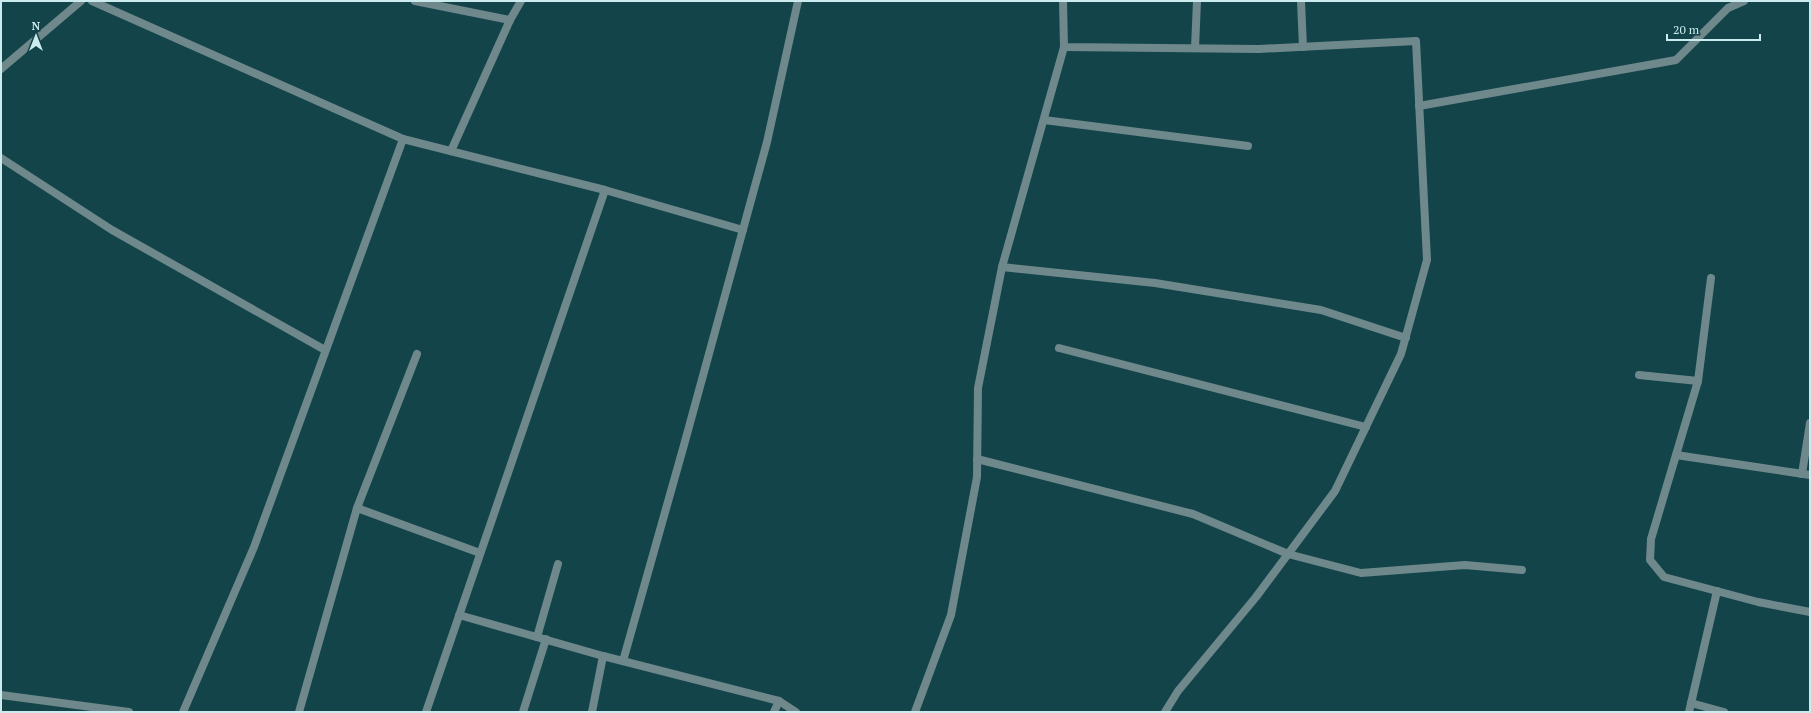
<svg xmlns="http://www.w3.org/2000/svg" width="1811" height="713" font-family="'PT Serif',serif">
<rect width="100%" height="100%" fill="#12444a"/>
<g fill="none" stroke-linecap="round" stroke-linejoin="round">
<g stroke="#6f888c" stroke-width="8">
<polyline points="92,1 403,139 605,190 743,230"/>
<polyline points="415,1 510,20"/>
<polyline points="1063,1 1064,47 1259,49 1416,41 1427,260 1401,354 1335,491 1256,597 1178,691 1165,712"/>
<polyline points="1301,1 1303,47"/>
<polyline points="1195,48 1197,1"/>
<polyline points="1,69 81,1"/>
<polyline points="1419,106 1676,60 1728,8 1744,1"/>
<polyline points="1044,120 1248,146"/>
<polyline points="451,151 510,20 521,1"/>
<polyline points="1,158 112,230 325,350"/>
<polyline points="1002,267 1155,283 1321,310 1406,338"/>
<polyline points="1711,278 1698,381 1676,455 1810,475"/>
<polyline points="1059,348 1366,427"/>
<polyline points="1639,375 1698,381"/>
<polyline points="1676,455 1651,539 1650,560 1664,577 1758,602 1810,612"/>
<polyline points="977,459 1193,514 1288,554 1361,573 1465,565 1522,570"/>
<polyline points="1802,474 1810,423"/>
<polyline points="357,508 480,553"/>
<polyline points="459,615 603,656 779,701 796,712"/>
<polyline points="537,637 558,564"/>
<polyline points="623,661 684,445 767,142 798,1"/>
<polyline points="1,695 129,712"/>
<polyline points="1691,703 1724,712"/>
<polyline points="183,712 254,547 403,139"/>
<polyline points="299,712 357,508 417,354"/>
<polyline points="426,712 605,190"/>
<polyline points="523,712 546,639"/>
<polyline points="592,712 603,656"/>
<polyline points="774,712 779,701"/>
<polyline points="915,712 951,615 977,477 978,388 1002,267 1064,47"/>
<polyline points="1689,712 1717,591"/>
</g>
</g>
<rect width="1811" height="713" fill="none" stroke="#ccebef" stroke-width="4"/>
<g transform="translate(36 36)" stroke="#12444a" stroke-width="3" paint-order="stroke">
<path d="M0-3L7 15L0 10L-7 15Z" fill="#ccebef"/>
<text y="-6" font-size="11" font-weight="bold" text-anchor="middle" fill="#ccebef">N</text>
</g>
<path d="M1667 34v6h93v-6" fill="none" stroke="#ccebef" stroke-width="2"/>
<text x="1673" y="34" font-size="12" fill="#ccebef" stroke="#12444a" stroke-width="3" paint-order="stroke">20 m</text>
</svg>
